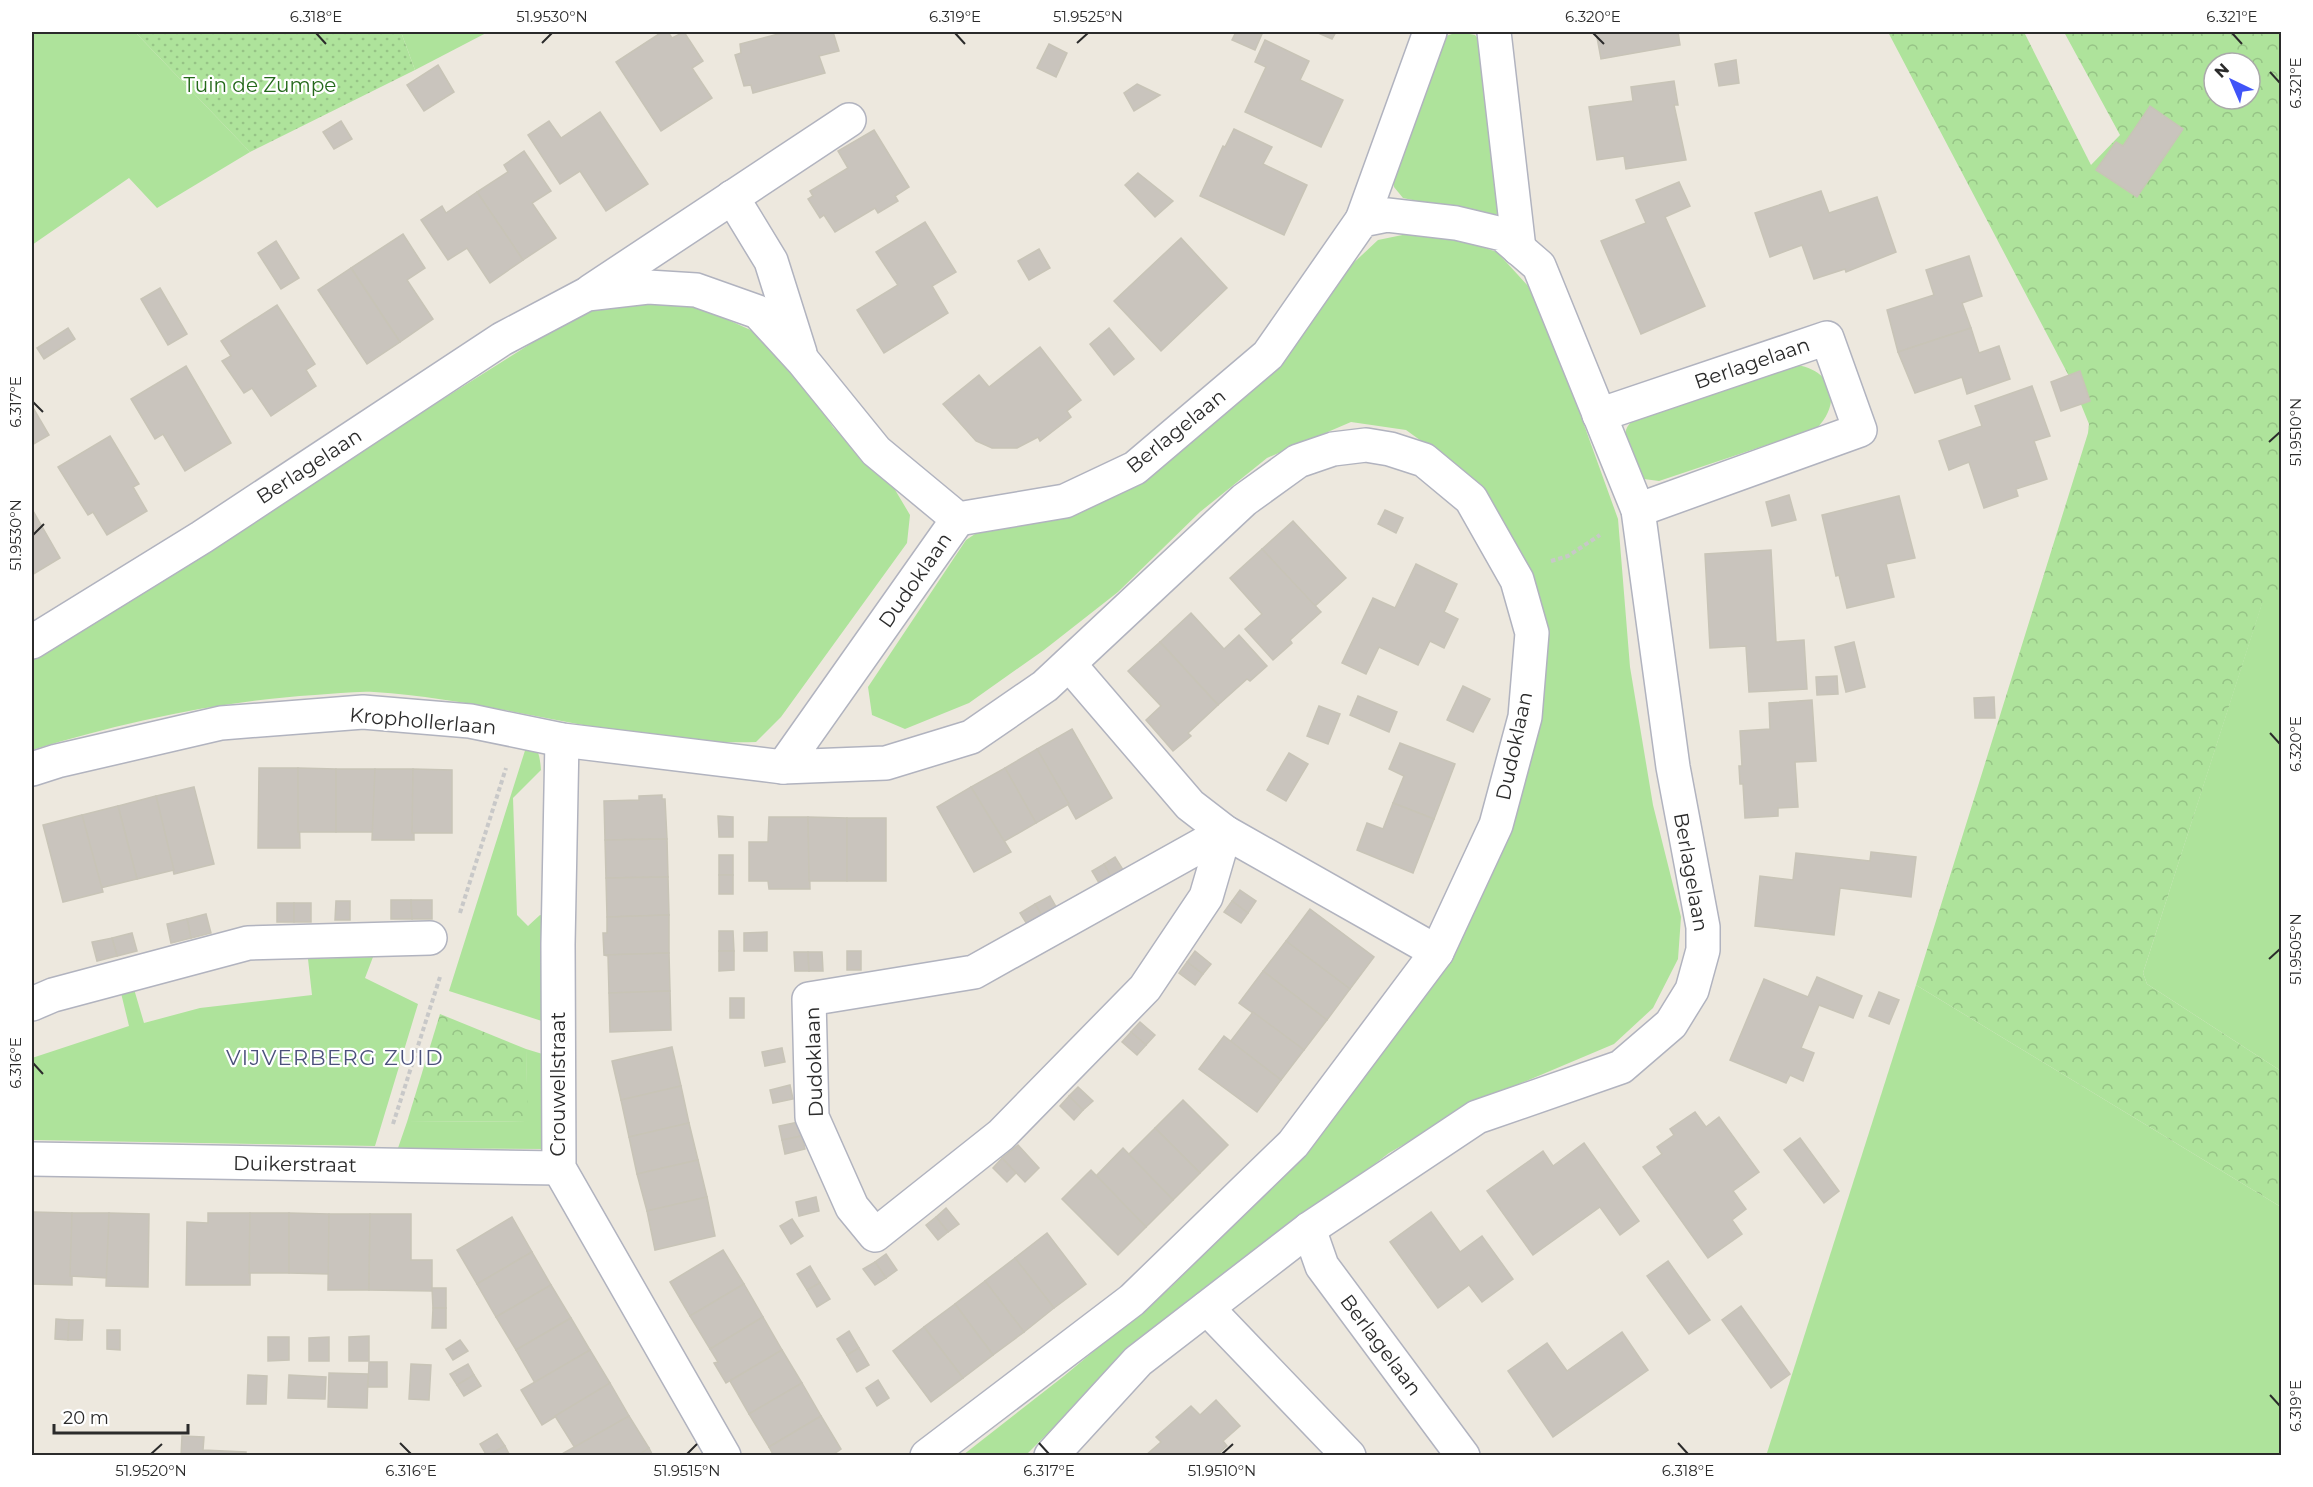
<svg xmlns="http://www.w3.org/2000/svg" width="2313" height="1487" font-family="Montserrat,sans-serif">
<defs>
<pattern id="forest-crowns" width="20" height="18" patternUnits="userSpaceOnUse" patternTransform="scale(1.5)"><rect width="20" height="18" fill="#aee39b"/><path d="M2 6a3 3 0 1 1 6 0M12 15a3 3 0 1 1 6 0" fill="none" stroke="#96c386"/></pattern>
<pattern id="garden-dots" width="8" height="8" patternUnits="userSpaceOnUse" patternTransform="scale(1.5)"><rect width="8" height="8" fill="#aee39b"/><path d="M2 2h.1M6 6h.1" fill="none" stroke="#96c386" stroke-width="1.8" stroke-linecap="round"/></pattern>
</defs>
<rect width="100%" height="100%" fill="#ede8de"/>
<g fill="#aee39b">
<polygon points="32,32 135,32 250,152 157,208 129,178 32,245"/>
<polygon points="401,32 488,32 415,70"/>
<polygon points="1458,32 1475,35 1487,51 1501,213 1488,216 1403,198 1394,187 1393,175 1436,52 1446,36"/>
<polygon points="1412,233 1455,238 1497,252 1528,286 1561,361 1618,519 1630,667 1653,805 1681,917 1678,959 1653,1008 1614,1044 1481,1100 1389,1153 1217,1284 1081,1400 1026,1455 963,1455 1064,1376 1171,1287 1264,1192 1354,1092 1446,956 1545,650 1463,471 1406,430 1351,422 1267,458 1200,512 1118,592 1044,650 969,703 905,729 872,715 868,687 966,540 981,530 1159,467 1221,418 1291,350 1346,270 1378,240"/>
<path d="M631,299l62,5 62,28 44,44 34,51 61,61 16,27 -3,28 -126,174 -25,25c-129,4 -254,-42 -382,-50 -19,-1 -39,2 -59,3 -96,6 -191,27 -283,55v-92l546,-344z"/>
<path d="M1797,365c36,6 45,37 20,63l-158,53 -15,-2c-9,-10 -22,-35 -18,-49 1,-4 5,-8 9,-12z"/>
<polygon points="2276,597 2281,598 2281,1071 2147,984 2143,973 2263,600"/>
<path d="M528,741c11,6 12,17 13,29l-28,28 4,117 11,11 12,-11 5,1 3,107 -99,-32z"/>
<polygon points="373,957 365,978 418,1004 375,1146 32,1140 32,1058 129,1026 121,993 134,989 144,1023 200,1008 312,995 308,959"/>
<polygon points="1916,985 2281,1207 2281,1455 1766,1456"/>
<polygon points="526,1049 549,1056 546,1149 398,1148 407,1122 527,1121"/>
</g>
<g fill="url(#forest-crowns)" fill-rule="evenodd">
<path d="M1888,32h136l67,133 29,-30 -56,-103h217v566l-18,3 -120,372 4,11 134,87v136l-365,-222 172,-552 1,-9 -18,-44zM2214,63h36v36h-36z"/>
<polygon points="440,1014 526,1049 528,1121 407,1122"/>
</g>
<polygon fill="url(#garden-dots)" points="135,32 401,32 415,70 250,152"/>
<g fill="#c9c4bd" stroke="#c8c4b7" stroke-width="1.5">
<polygon points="662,32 668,32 672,38 684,32 703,61 692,68 712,98 661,131 616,62"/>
<polygon points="786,32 833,32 839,51 819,56 825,73 753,93 751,85 744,86 735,55 741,53 740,44"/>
<polygon points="1236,32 1262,34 1255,50 1232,40"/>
<polygon points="1316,32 1336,32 1332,39"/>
<polygon points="1596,32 1678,32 1680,45 1601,59"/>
<polygon points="1265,40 1309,61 1300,80 1343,100 1321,147 1245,112 1266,67 1255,62"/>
<polygon points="1049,44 1067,53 1056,77 1037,68"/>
<polygon points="1736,60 1739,83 1719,86 1715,64"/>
<polygon points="438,65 454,92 424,111 407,85"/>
<polygon points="1674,81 1678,105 1674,105 1686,160 1626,169 1624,156 1597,160 1589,107 1633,101 1631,87"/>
<polygon points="1137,84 1160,95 1134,111 1124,93"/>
<polygon points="2150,106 2183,129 2137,197 2096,170 2116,142 2123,146"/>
<polygon points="600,112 648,184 606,211 580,171 560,184 528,135 549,121 561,138"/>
<polygon points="341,121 352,139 334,149 323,132"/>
<polygon points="1234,129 1272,147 1263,164 1307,185 1284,235 1200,196 1223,146 1225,147"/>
<polygon points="874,130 909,187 895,196 898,201 878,213 875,208 835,232 824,215 820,218 808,199 813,196 810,191 848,168 838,151"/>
<polygon points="524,151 551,191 532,203 556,238 523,260 477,192 508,172 504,165"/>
<polygon points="1138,173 1173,201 1155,217 1125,185"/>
<polygon points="1679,182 1690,206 1665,217 1705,306 1641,334 1601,241 1646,223 1636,200"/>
<polygon points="1821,191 1829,213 1877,197 1896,252 1846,272 1845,269 1814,279 1802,245 1770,257 1755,213"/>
<polygon points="477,192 523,260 490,283 467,248 448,260 421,220 442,206 446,213"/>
<polygon points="925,222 956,272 932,286 948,313 884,353 857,310 898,285 876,252"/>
<polygon points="403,234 425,268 407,280 433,319 400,342 351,268"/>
<polygon points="1181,238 1227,288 1161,351 1114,301"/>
<polygon points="276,241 299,278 281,289 258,253"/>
<polygon points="1039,249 1050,268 1029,280 1018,261"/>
<polygon points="1969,256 1982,296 1962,303 1971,328 1898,352 1887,310 1934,295 1926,270"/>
<polygon points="351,268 400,342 367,364 318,290"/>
<polygon points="160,288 187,334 168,345 141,299"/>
<polygon points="277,305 315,364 306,370 316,386 271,416 252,388 244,393 222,361 231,356 221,341"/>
<polygon points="68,328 75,339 44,359 37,348"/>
<polygon points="1109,328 1134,359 1114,375 1090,344"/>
<polygon points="1971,328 1979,353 1999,346 2010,379 1967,394 1962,377 1915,393 1898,352"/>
<polygon points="1040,347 1081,400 1067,411 1071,417 1040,441 1038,437 1017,448 992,448 976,441 943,404 979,375 989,387"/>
<polygon points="186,366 231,443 185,471 163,434 155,439 131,399"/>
<polygon points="2080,371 2090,401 2061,411 2051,382"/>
<polygon points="2032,386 2050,436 2034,441 2047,479 2016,489 2018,496 1984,508 1969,462 1949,470 1939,441 1982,426 1975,406"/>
<polygon points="32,406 49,435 32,445"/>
<polygon points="110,436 139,484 133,487 147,511 107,535 93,512 88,515 58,467"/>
<polygon points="1789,495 1796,520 1772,526 1766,502"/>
<polygon points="1899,496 1915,558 1886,564 1894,597 1847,608 1839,575 1836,576 1822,515"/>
<polygon points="32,509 60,558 32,575"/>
<polygon points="1385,510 1403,518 1396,533 1378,524"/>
<polygon points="1293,521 1346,578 1314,607 1262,549"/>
<polygon points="1262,549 1321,612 1290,640 1292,643 1273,660 1245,629 1262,614 1230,578"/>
<polygon points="1771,550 1776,642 1804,640 1807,689 1749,692 1746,646 1710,648 1705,554"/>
<polygon points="1416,564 1457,584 1444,612 1458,619 1444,648 1430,641 1418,665 1379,647 1366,674 1342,663 1373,598 1395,608"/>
<polygon points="1191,613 1224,649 1239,635 1267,666 1250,681 1247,679 1218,705 1160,642"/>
<polygon points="1160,642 1218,705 1188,733 1191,736 1173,751 1146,720 1161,706 1128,671"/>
<polygon points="1854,642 1865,687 1846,692 1835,647"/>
<polygon points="1837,676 1838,694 1817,695 1816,677"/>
<polygon points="1463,686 1490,699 1473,732 1447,720"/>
<polygon points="1358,696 1397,712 1389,732 1350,715"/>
<polygon points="1994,697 1995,718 1975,718 1974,698"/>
<polygon points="1812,700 1816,761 1795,762 1798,807 1778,808 1778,816 1745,818 1743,784 1740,784 1739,766 1742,766 1740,731 1770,729 1769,703"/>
<polygon points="1319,706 1340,714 1328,744 1307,736"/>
<polygon points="1072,729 1112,798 1076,819 1037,749"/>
<polygon points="1400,743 1455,764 1434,819 1393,803 1404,776 1389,769"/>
<polygon points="1037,749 1069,804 1036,823 1005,768"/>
<polygon points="1289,753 1308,764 1286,801 1267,790"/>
<polygon points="259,768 298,768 300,848 258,848"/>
<polygon points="298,768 336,769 336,832 298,832"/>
<polygon points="1005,768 1036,823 1003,842 971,787"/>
<polygon points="336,769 375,769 374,832 336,832"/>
<polygon points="375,769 413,769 414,840 372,840"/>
<polygon points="413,769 452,770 452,833 412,833"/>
<polygon points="194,787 214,864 174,874 156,796"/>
<polygon points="971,787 1011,852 974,872 937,807"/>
<polygon points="662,795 662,799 665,799 667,839 605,840 604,801 639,800 639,796"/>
<polygon points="156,796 174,870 137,879 118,806"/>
<polygon points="1393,803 1434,819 1413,873 1357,850 1367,823 1383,829"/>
<polygon points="118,806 137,879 100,888 82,815"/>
<polygon points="82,815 103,892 63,902 43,825"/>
<polygon points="718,816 733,817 733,837 719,837"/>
<polygon points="769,817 808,817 810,889 769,889 768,881 749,881 749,842 768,842"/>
<polygon points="808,817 847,818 847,881 809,881"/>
<rect x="847" y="818" width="39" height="63"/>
<polygon points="667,839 668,877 606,878 605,840"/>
<polygon points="1871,852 1916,857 1911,897 1840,888 1834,935 1755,926 1760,876 1793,880 1796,853 1870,861"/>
<rect x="719" y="855" width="14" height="20"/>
<polygon points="1115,857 1125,873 1113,881 1104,864"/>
<polygon points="1104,864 1113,881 1102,888 1092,871"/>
<rect x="719" y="875" width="14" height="19"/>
<polygon points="668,877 669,915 607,917 606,878"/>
<polygon points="1240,890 1256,901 1248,913 1232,901"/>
<polygon points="1050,896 1059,912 1045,921 1035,904"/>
<polygon points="391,900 411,900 412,919 391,919"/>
<polygon points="411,900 432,900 432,919 412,919"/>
<polygon points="336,901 350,901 350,920 335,920"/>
<polygon points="1232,901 1248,913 1241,923 1224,912"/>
<rect x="277" y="903" width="17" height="19"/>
<rect x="294" y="903" width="17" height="19"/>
<polygon points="1035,904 1045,921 1030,929 1020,913"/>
<polygon points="1310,909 1374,957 1350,989 1286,941"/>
<polygon points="206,914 211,933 191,938 187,919"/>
<polygon points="669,915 669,953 604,955 603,933 607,933 607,917"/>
<polygon points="187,919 191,938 171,943 167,924"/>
<polygon points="719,931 733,931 734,951 719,951"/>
<polygon points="767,932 767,951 744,951 744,933"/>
<polygon points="132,933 137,951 117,956 112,938"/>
<polygon points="112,938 117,956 97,961 92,942"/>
<polygon points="1286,941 1350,989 1327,1020 1263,971"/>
<polygon points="719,951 734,951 734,970 719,971"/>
<rect x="847" y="951" width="14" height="19"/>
<polygon points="1195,951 1211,964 1203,974 1187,962"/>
<polygon points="794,952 808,952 809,971 795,971"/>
<polygon points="808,952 822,952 823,971 809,971"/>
<polygon points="669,953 670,991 609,993 608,956 604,955"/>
<polygon points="1187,962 1203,974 1195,985 1179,973"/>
<polygon points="1263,971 1327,1020 1304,1050 1239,1003"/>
<polygon points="1817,977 1862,996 1853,1018 1819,1005 1801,1048 1814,1053 1803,1081 1790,1075 1786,1083 1730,1060 1764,979 1808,997"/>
<polygon points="670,991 671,1030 610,1032 609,993"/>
<polygon points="1879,992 1899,1000 1889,1024 1869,1016"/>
<rect x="730" y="998" width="14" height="20"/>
<polygon points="1253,1012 1304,1050 1281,1080 1230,1042"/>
<polygon points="1140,1022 1155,1035 1146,1045 1131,1032"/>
<polygon points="1131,1032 1146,1045 1137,1055 1122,1042"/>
<polygon points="1224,1036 1281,1080 1257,1112 1199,1069"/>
<polygon points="672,1047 681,1086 621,1100 612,1061"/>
<polygon points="782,1048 785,1062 765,1066 762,1052"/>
<polygon points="790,1085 793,1099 773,1103 770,1090"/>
<polygon points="681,1086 689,1123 629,1137 621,1100"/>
<polygon points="1078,1087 1093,1101 1083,1110 1069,1096"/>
<polygon points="1069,1096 1083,1110 1074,1120 1060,1106"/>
<polygon points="1183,1100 1228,1145 1200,1173 1155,1128"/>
<polygon points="1695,1112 1706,1127 1719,1117 1759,1172 1733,1191 1746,1209 1732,1220 1742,1234 1708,1258 1643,1167 1662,1154 1657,1147 1674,1135 1670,1129"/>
<polygon points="799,1122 802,1136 782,1140 779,1126"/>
<polygon points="689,1123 698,1160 637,1174 629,1137"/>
<polygon points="1155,1128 1200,1173 1173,1200 1128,1155"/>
<polygon points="802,1136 805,1149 785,1154 782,1140"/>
<polygon points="1800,1138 1839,1191 1824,1203 1784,1150"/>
<polygon points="1584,1143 1639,1221 1620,1235 1600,1207 1533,1255 1487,1191 1543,1151 1553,1166"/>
<polygon points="1018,1145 1039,1168 1025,1182 1002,1158"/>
<polygon points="1123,1148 1173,1200 1146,1227 1095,1177"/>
<polygon points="1002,1158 1016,1173 1007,1182 993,1168"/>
<polygon points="698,1160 707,1197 647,1211 637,1174"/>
<polygon points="1091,1170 1146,1227 1118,1255 1062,1199"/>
<polygon points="707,1197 715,1236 655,1250 647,1211"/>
<polygon points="816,1197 819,1211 799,1216 796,1202"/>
<polygon points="946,1208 959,1224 948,1232 936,1217"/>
<polygon points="32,1212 33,1212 32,1276"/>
<polygon points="33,1212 72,1213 72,1285 32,1284"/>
<polygon points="1431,1212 1460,1252 1482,1236 1513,1279 1482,1302 1469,1285 1438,1308 1390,1242"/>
<polygon points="72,1213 109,1213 108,1278 70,1276"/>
<polygon points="109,1213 149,1214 148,1287 106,1286"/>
<polygon points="208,1213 250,1213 250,1285 186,1285 187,1222 208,1223"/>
<polygon points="250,1213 289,1213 289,1273 249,1273"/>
<polygon points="289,1213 329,1214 329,1274 289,1273"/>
<polygon points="329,1214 370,1214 369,1290 328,1290"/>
<polygon points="370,1214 411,1214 411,1260 432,1260 432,1291 369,1290"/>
<polygon points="512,1217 532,1252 477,1284 457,1250"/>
<polygon points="936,1217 948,1232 938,1240 926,1225"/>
<polygon points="792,1219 803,1236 791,1244 780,1226"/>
<polygon points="1047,1233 1086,1284 1054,1308 1015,1258"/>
<polygon points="723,1250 744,1284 690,1316 670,1282"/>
<polygon points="532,1252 551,1285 496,1317 477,1284"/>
<polygon points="886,1254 897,1270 886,1278 875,1262"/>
<polygon points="1015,1258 1054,1308 1024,1332 985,1281"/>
<polygon points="1668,1261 1710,1320 1689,1334 1647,1276"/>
<polygon points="875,1262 886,1278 875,1285 863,1269"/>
<polygon points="810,1266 820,1283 807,1290 797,1274"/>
<polygon points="985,1281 1024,1332 993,1355 955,1304"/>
<polygon points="820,1283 830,1299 817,1307 807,1290"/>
<polygon points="744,1284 763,1317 710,1349 690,1316"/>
<polygon points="551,1285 571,1318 516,1350 496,1317"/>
<polygon points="432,1288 446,1288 446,1308 433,1308"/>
<polygon points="955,1304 993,1355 963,1378 924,1327"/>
<polygon points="1741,1306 1790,1374 1771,1388 1722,1320"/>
<polygon points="433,1308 446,1308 446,1328 432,1328"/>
<polygon points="763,1317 782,1350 726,1383 714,1363 718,1362 710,1349"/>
<polygon points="571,1318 590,1350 535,1383 516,1350"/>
<polygon points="56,1319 69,1320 68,1340 55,1339"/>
<polygon points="69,1320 83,1320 82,1340 68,1340"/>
<polygon points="924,1327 963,1378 931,1402 893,1351"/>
<polygon points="107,1330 120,1330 120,1350 107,1349"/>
<polygon points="849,1331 859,1348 847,1355 837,1339"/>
<polygon points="1622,1332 1648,1370 1553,1437 1508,1371 1547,1343 1567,1371"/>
<polygon points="369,1336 369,1361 349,1361 349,1337"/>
<polygon points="268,1337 289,1337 289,1360 268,1361"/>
<polygon points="329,1337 329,1361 309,1361 309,1338"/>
<polygon points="460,1340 468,1351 453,1360 446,1349"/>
<polygon points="859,1348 869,1365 857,1372 847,1355"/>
<polygon points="590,1350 610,1383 542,1425 521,1390"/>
<polygon points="782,1350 802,1383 749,1414 730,1381"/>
<polygon points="369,1362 387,1362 387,1387 368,1387"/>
<polygon points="411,1364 431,1365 429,1400 409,1399"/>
<polygon points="468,1364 474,1375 457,1385 450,1374"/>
<polygon points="329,1373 368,1374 367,1408 328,1407"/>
<polygon points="248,1375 267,1376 266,1404 247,1404"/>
<polygon points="289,1375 326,1377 325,1399 288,1398"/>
<polygon points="474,1375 481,1386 464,1396 457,1385"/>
<polygon points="878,1380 889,1398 877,1406 866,1388"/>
<polygon points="610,1383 629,1416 575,1448 555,1416"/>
<polygon points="802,1383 821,1416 769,1447 749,1414"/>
<polygon points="1216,1400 1240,1426 1223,1441 1227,1446 1216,1456 1145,1456 1161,1442 1156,1437 1191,1406 1200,1415"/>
<polygon points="629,1416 649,1448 637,1456 560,1455"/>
<polygon points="821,1416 841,1449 831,1456 774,1456 769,1447"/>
<polygon points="497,1434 505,1446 487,1456 480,1444"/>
<polygon points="182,1436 204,1437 203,1450 246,1452 246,1456 181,1456"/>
<polygon points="505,1446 510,1456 487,1456"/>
<polygon points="649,1448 653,1456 637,1456"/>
</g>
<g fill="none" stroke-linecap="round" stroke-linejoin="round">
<g stroke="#b1b3bf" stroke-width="36">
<g id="minor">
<polyline points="1494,32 1519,249"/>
<polyline points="732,197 771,261 800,353"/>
<polyline points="1362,220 1430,32"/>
<polyline points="591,291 849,120"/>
<polyline points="1599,415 1827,338 1860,430 1638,510"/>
<polyline points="32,642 202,537 502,339 587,294 648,287 696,290 758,312 803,361 876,451 958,519 1065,501 1135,468 1268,355 1362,220 1387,215 1456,223 1502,234 1539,266 1638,510 1673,767 1703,927 1703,950 1692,990 1671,1024 1621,1067 1477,1117 1309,1229 1138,1361 1051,1456"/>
<polyline points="1069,664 1190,805 1225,832 1437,952"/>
<polyline points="562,740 558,944 559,1168 724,1456"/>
<polyline points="32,769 57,761 221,723 363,712 470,721 562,740 783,767"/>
<polygon points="1225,832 1206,897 1145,988 1001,1135 875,1235 852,1207 812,1117 809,999 974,972"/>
<polyline points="32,1004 53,995 248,943 430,938"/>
<polyline points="32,1159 559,1168"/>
<polyline points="1309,1229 1322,1266 1463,1456"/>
<polyline points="1207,1308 1349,1456"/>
<polyline points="927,1456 1132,1300 1293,1144 1437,952 1496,825 1525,717 1532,633 1517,580 1471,499 1424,460 1390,449 1366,445 1333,449 1298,461 1244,500 1045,686 971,737 886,763 783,767 958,519"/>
</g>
</g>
<g stroke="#c8c8c8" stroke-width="4" stroke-dasharray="4.5 3" stroke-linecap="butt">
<polyline points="1551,561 1568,556 1600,535"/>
<polyline points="460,913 506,768"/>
<polyline points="393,1124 440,977"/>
</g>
<use href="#minor" stroke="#fff" stroke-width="33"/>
</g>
<path fill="none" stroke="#2b2b2b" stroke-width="2" d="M316,33l10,11M955,33l10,11M1593,33l11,11M2232,33l10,11M542,43l10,-10M1077,43l11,-10M2270,72l10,11M33,402l10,10M2269,442l11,-10M33,535l11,-11M2270,733l10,11M2269,959l11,-10M33,1063l10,11M2270,1395l10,11M400,1443l11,11M1039,1443l10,11M1678,1443l10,11M151,1454l11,-10M687,1454l10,-10M1222,1454l11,-10"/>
<g text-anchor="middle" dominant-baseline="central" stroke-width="4.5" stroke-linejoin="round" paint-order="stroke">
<g font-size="20" fill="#25691b" stroke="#fff">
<text x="260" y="85">Tuin de Zumpe</text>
</g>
<g font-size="20" fill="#2b2b2b" stroke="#fff">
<text transform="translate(1752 363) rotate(-19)">Berlagelaan</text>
<text transform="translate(1176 431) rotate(-39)">Berlagelaan</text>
<text transform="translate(309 466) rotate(-33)">Berlagelaan</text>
<text transform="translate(915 580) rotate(-55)">Dudoklaan</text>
<text transform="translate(423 721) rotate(5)">Krophollerlaan</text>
<text transform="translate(1514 746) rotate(-78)">Dudoklaan</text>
<text transform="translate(1691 872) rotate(80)">Berlagelaan</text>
<text transform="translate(814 1062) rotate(-92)">Dudoklaan</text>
<text transform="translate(558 1084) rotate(-90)">Crouwellstraat</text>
<text transform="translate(295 1164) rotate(1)">Duikerstraat</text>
<text transform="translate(1381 1345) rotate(53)">Berlagelaan</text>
</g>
<g font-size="21" letter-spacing="1.5" fill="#4c517c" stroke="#fff">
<text x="335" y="1057">VIJVERBERG ZUID</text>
</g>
</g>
<rect width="2313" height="1487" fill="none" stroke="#ffffff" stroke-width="66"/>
<g transform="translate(2232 81) rotate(316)"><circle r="28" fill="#ffffff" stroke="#aaaaaa" stroke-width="1.5"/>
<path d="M0-4.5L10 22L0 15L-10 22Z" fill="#4054f8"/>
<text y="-9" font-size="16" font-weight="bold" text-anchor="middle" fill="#2b2b2b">N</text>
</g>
<path d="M54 1424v9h134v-9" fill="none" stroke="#2b2b2b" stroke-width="3"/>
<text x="63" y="1424" font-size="18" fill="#2b2b2b" stroke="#ffffff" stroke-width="4.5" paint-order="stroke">20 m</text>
<rect x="33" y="33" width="2247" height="1421" fill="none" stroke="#2b2b2b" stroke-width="2"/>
<g font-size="15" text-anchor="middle" fill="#2b2b2b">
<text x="316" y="22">6.318°E</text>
<text x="552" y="22">51.9530°N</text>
<text x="955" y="22">6.319°E</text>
<text x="1088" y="22">51.9525°N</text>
<text x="1593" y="22">6.320°E</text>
<text x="2232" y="22">6.321°E</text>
<text transform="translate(2296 83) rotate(-90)" y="5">6.321°E</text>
<text transform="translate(16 402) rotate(-90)" y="5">6.317°E</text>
<text transform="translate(2296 432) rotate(-90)" y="5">51.9510°N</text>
<text transform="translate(16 535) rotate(-90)" y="5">51.9530°N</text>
<text transform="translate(2296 744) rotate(-90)" y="5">6.320°E</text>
<text transform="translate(2296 949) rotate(-90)" y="5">51.9505°N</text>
<text transform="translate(16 1063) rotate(-90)" y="5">6.316°E</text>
<text transform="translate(2296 1406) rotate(-90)" y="5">6.319°E</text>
<text x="151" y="1476">51.9520°N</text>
<text x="411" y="1476">6.316°E</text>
<text x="687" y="1476">51.9515°N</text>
<text x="1049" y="1476">6.317°E</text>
<text x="1222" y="1476">51.9510°N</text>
<text x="1688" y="1476">6.318°E</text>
</g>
</svg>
